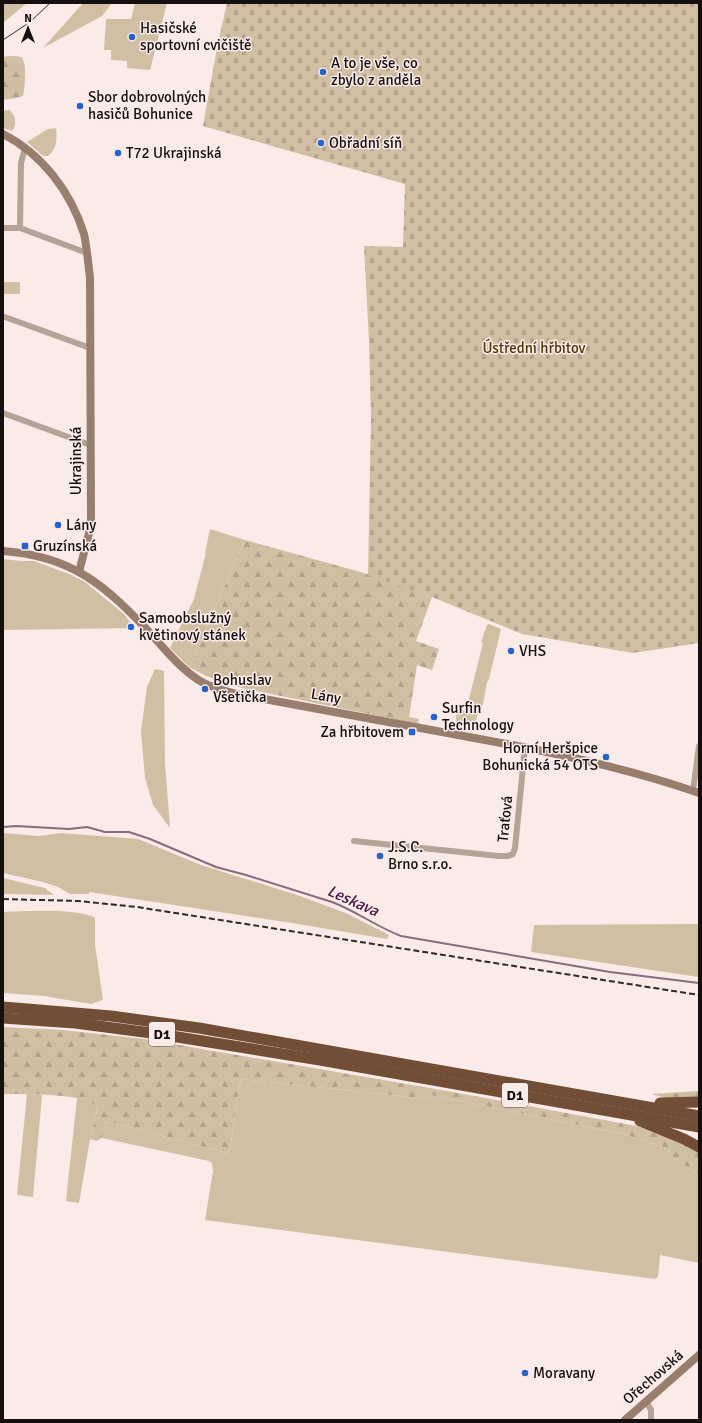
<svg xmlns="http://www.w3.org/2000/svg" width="702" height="1423" font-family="Signika,sans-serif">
<defs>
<pattern id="forest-firs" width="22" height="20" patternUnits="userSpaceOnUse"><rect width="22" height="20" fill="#d1bfa4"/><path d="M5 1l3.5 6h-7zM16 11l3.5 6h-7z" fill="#b3a38c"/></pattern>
<pattern id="cemetery-stones" width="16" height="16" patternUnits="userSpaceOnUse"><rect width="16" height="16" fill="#d1bfa4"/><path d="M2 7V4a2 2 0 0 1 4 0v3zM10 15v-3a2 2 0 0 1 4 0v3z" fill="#b3a38c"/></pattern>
</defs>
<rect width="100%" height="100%" fill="#faeae8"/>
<g fill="#d1bfa4">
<polygon points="3,3 27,3 3,23"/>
<polygon points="83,3 112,3 102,16 43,48"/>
<polygon points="135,3 167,3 150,70 127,68 127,61 111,60 111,50 104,50 106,19 131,19"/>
<path d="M9,110c7,5 8,15 3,21l-9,-3v-17z"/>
<path d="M56,128c1,12 1,20 -8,28h-5l-16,-14 21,-13z"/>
<rect x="3" y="282" width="17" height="12"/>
<polygon points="210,529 245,540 189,667 170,648 194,599 206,553 205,553"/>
<polygon points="3,559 21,561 34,561 69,574 85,582 125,615 134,628 3,630"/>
<polygon points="489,624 501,629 489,679 487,682 483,704 479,709 474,730 460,729 456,724 456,716 461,710 466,711 483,643 481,642 487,625"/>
<polygon points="155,669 164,671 165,763 170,828 153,805 145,778 141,731 147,687"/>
<polygon points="3,833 39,836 61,833 138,839 201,865 297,895 348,914 389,935 387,939 292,923 89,892 89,894 70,894 58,887 43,882 3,873"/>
<polygon points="3,878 45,888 54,895 3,894"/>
<path d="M3,912c21,-1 76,-4 92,6v27l8,55 -12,4 -47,-8 -41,-3z"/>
<polygon points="699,924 699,977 531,952 534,925"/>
<polygon points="241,1079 429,1099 430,1095 624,1134 662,1147 673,1153 673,1158 699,1175 699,1263 660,1255 658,1277 655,1279 205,1220 213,1171 212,1163 209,1161 102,1138 106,1121 227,1153 230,1149 237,1100"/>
<polygon points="27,1094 42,1095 33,1197 17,1195"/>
<polygon points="77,1098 90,1101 98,1106 90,1139 79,1203 66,1201"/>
</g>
<g fill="url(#forest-firs)">
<path d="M9,56l13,1c5,10 3,28 1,39l-6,2 -14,2v-43z"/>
<polygon points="245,540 364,573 432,597 416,641 439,649 432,670 417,665 409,717 419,719 418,724 242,688 206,676 189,667"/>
<path d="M3,1027l60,3 81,9 292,50 201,37 49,18 13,8v23l-26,-17v-5l-11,-6 -38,-13 -194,-39 -1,4 -188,-20 -4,21 -7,49 -3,4 -121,-32 -4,17 -5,3 -7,-2 8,-32c-16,-15 -72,-12 -95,-13z"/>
<polygon points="699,1091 699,1097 673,1100 652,1094"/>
</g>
<polygon fill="url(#cemetery-stones)" points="227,3 699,3 699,643 633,653 522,634 432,597 368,575 371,418 369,341 364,246 403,247 405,184 203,126 217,48"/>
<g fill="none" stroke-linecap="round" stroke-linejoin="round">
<path stroke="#886c7f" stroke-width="2" d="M3,827l13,-1 53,3 18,-2 18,5h24l21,7 66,28 30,8 86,27c24,9 45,25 69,34l209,36 89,11"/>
<g stroke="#b5a398" stroke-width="6">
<polyline points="25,148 21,163 20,228 87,253"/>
<polyline points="3,228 20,228"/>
<polyline points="5,317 90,348"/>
<polyline points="3,413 90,445"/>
<polyline points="693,791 699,746"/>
<polyline points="354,841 499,856 508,856 513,854 515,848 525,747"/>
<polyline points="646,1401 651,1410 651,1420"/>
</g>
<g stroke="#997e6e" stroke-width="8">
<path d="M3,134c39,20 68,58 81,100 3,14 4,29 6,43l1,242 -2,14 -10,39"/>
<path d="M3,551c70,5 103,35 149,84 15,17 29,34 48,46 16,9 35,13 53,16l270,50c59,12 119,26 176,46"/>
<polyline points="625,1420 699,1355"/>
</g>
<g stroke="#724e37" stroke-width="11">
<polyline points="3,1007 111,1016 199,1028 699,1116"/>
<polyline points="3,1018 75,1023 159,1034 320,1060 699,1127"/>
<polyline points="660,1103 699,1102"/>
<polyline points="640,1121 684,1139 699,1147"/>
</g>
<polyline stroke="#302928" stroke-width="1" points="3,40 30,22 50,3"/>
<polyline stroke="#302928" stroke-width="2" stroke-dasharray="6 3" stroke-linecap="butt" points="3,899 78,901 137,907 699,995"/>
</g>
<g fill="#2462ce" stroke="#faeae8" stroke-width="1.5">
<circle cx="132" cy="37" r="4"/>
<circle cx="323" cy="72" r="4"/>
<circle cx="80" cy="106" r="4"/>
<circle cx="321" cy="143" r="4"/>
<circle cx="118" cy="153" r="4"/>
<circle cx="58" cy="525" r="4"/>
<rect x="21" y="542" width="8" height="8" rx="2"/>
<circle cx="131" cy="627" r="4"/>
<circle cx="511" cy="651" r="4"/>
<circle cx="205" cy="689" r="4"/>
<circle cx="434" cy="717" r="4"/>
<rect x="408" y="728" width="8" height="8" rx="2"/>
<circle cx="606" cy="757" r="4"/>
<circle cx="380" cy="856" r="4"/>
<circle cx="525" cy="1373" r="4"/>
</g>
<g text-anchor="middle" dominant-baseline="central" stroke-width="3" stroke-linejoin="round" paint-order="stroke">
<g fill="#faeae8" stroke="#5a5150" stroke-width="1">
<rect x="149" y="1022" width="26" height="24" rx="3"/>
<rect x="502" y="1083" width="26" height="24" rx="3"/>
</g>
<g font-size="14" font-weight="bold" fill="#15100f">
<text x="162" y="1034">D1</text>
<text x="515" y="1095">D1</text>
</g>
<g font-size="15" fill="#15100f" stroke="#faeae8" text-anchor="start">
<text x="140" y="28">Hasičské<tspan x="140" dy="17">sportovní cvičiště</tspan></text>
<text x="331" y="63">A to je vše, co<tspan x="331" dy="17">zbylo z anděla</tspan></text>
<text x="88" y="97">Sbor dobrovolných<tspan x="88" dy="17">hasičů Bohunice</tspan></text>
<text x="329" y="143">Obřadní síň</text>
<text x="126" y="153">T72 Ukrajinská</text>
<text x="66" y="525">Lány</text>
<text x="33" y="546">Gruzínská</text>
<text x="139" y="618">Samoobslužný<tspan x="139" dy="17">květinový stánek</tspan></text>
<text x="519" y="651">VHS</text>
<text x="213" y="680">Bohuslav<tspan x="213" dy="17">Všetička</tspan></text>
<text x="442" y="708">Surfin<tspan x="442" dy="17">Technology</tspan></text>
<text x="404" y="732" text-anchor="end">Za hřbitovem</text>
<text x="598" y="748" text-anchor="end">Horní Heršpice<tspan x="598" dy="17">Bohunická 54 OTS</tspan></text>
<text x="388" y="847">J.S.C.<tspan x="388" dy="17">Brno s.r.o.</tspan></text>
<text x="533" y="1373">Moravany</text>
</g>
<g font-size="15" fill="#503604" stroke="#faeae8">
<text x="534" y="348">Ústřední hřbitov</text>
</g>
<g font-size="15" fill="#15100f" stroke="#faeae8">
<text transform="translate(76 461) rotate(-90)">Ukrajinská</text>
<text transform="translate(326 696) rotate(10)">Lány</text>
<text transform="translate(505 819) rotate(-84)">Traťová</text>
<text transform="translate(653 1377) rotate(-41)">Ořechovská</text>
</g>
<g font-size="16" font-style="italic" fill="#46163c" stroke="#faeae8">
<text transform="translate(353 901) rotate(24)">Leskava</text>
</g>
</g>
<rect width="702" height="1423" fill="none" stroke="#15100f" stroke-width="8"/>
<g transform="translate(28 28)" stroke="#faeae8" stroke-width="3" paint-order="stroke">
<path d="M0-3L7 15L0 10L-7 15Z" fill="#15100f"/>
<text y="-6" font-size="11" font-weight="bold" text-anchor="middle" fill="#15100f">N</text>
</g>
</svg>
